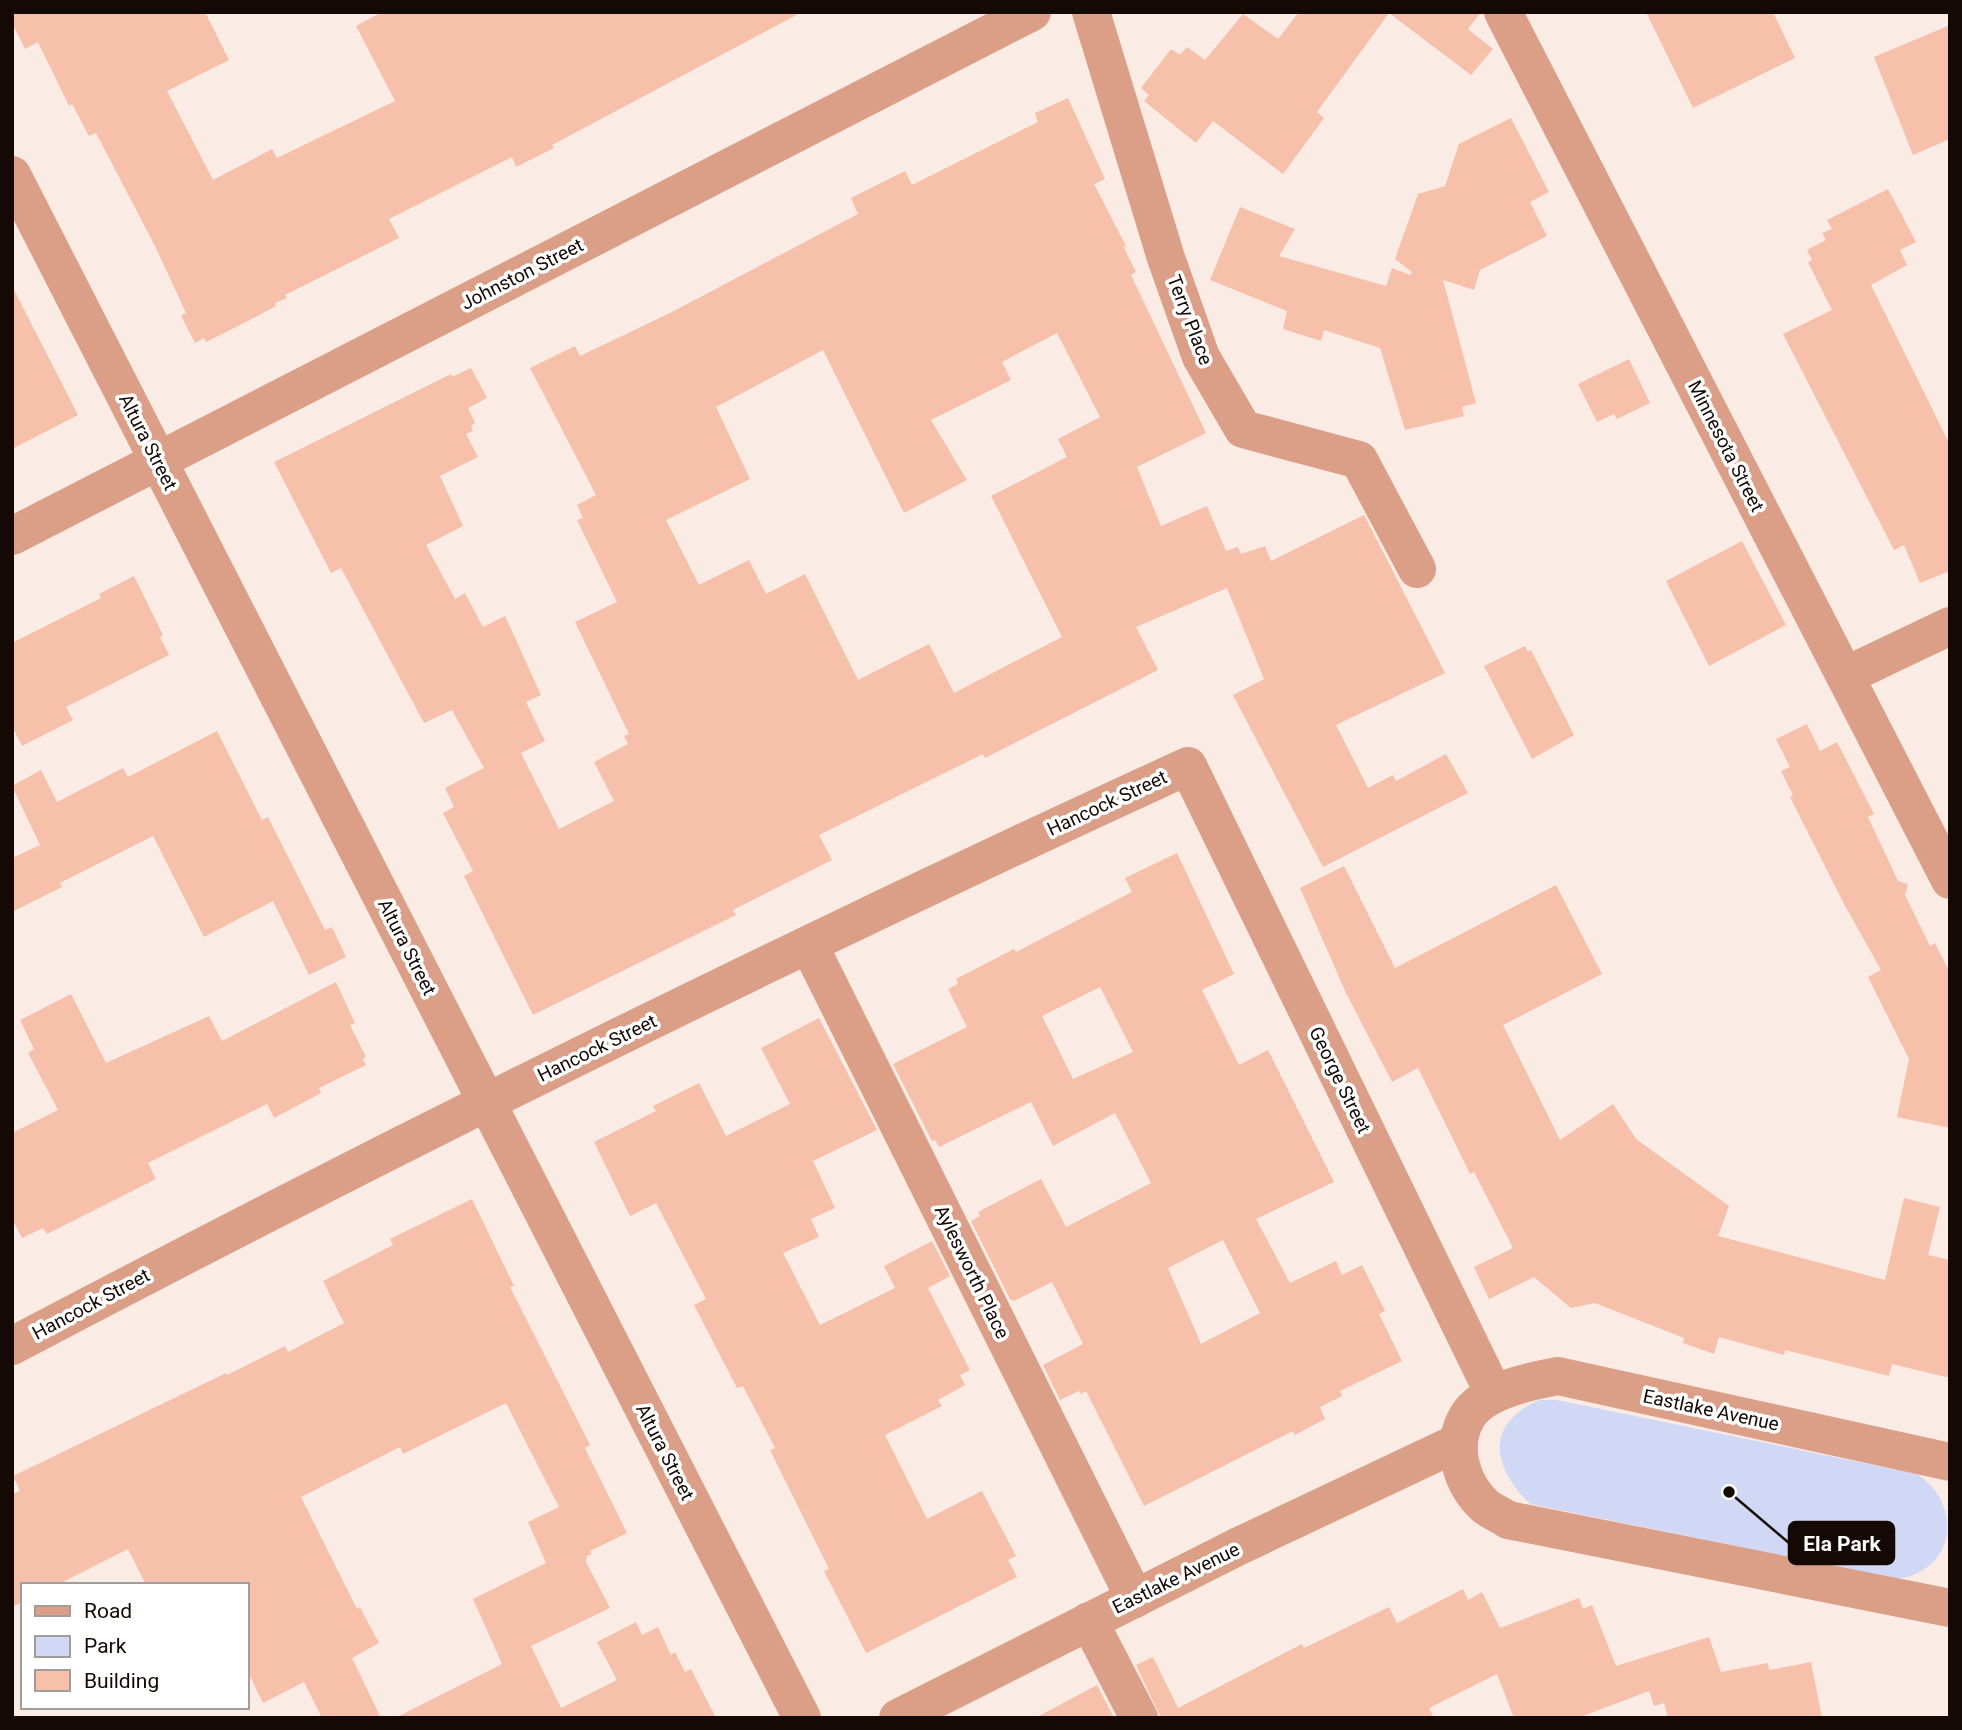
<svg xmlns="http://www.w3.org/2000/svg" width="1962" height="1730" font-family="Roboto,sans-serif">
<rect width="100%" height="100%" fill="#faebe5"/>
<path fill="#d0d8f5" d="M1539,1400h18l360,74c45,29 41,95 -19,105l-368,-75c-37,-36 -47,-79 9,-104z"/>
<g fill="#f6c0ab" fill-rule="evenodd">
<polygon points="12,12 205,12 229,60 167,91 213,180 272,149 277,158 395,101 356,26 382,12 802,12 552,145 554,148 516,167 512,157 389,219 399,238 285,295 287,298 275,303 276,306 242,324 206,342 204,338 195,343 181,316 186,313 156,248 96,133 89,136 72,104 69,106 38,42 25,49 12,23"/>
<polygon points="1299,12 1481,12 1468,29 1493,49 1471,75 1389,13 1317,112 1324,118 1283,174 1213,121 1196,143 1144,101 1149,95 1141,88 1171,49 1180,55 1187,47 1205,60 1243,14 1278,39"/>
<polygon points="1646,12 1773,12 1795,58 1693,108"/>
<polygon points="1950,25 1950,139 1913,155 1874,57"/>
<path d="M1068,98l37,81 -11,5 33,64 -4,-2 13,26 -5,3 75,158 -69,34 24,59 46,-20 19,45 12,-4 3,7 24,-8 6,15 93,-46 81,158 -109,52 32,63 25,-13 3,6 50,-27 22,39 -145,74 -90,-172 31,-16 -37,-91 -91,39 22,43 -173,88 -2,-4 -164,81 13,25 -99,50 3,5 -203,100 -69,-139 9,-5 -30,-58 11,-6 -9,-19 39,-20 -32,-58 -28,13 -83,-155 -10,5 -57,-111 177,-88 1,3 19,-9 16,30 -19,10 7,15 -4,3 2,5 -7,3 12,23 -38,19 23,50 -37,19 29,54 10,-6 18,34 22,-11 36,79 -15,7 19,39 -24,12 38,76 55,-28 -20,-39 34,-18 -4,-8 5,-2 -54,-112 42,-20 -40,-82 6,-2 -6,-13 19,-10 -66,-127 45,-22 5,10 90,-43 188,-99 -7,-16 54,-27 7,14 126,-63 -3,-9zM1057,333l43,84 -42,22 9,18 -76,39 71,141 -108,56 -25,-49 -71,36 -53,-106 -39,20 -17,-34 -50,25 -33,-65 84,-41 -34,-72 107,-57 81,163 63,-33 -36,-60 80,-40 -9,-18z"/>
<polygon points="1511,118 1549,192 1530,202 1547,236 1480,270 1474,290 1443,280 1476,403 1462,407 1464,416 1405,430 1380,348 1324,330 1321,341 1283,329 1287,311 1210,280 1240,207 1295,229 1279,256 1386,286 1392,268 1410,275 1412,272 1395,259 1418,194 1445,186 1459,144"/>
<polygon points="1888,189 1916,242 1900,250 1907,265 1871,285 1950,445 1950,571 1920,583 1904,545 1894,550 1783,334 1832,310 1808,262 1812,260 1807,250 1826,240 1822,233 1832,229 1827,220"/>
<polygon points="12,286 78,415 12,449"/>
<polygon points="1629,359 1650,403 1617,419 1614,414 1597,422 1578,384"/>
<polygon points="1742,541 1786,625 1709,666 1666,581"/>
<polygon points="134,576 163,635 160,637 169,655 66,707 73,720 22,746 12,726 12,643 101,598 99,594"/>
<polygon points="1525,646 1528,652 1531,650 1574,735 1532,759 1484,666"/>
<polygon points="1807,724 1820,751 1837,742 1874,814 1868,817 1898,881 1908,884 1905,895 1930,946 1935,943 1950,973 1950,1128 1897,1117 1909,1059 1868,977 1881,970 1844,904 1790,797 1793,795 1781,771 1790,767 1776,739"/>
<polygon points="217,731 262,820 268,817 325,930 332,927 346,957 309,975 273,901 204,937 153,836 60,883 62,887 12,912 12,858 40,845 12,786 41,770 57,802 123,768 128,777"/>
<path d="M1177,853l57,121 -32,16 37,75 29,-15 66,132 -78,37 34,64 46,-22 6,14 20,-10 23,46 -6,3 23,47 -62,30 2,5 -22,11 5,12 -30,16 -2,-4 -149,75 -58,-115 -5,3 -2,-3 -19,9 -17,-35 40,-21 -31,-62 -38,19 -4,-2 -39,-78 9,-5 -2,-4 63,-33 25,48 85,-44 -36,-70 -62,33 -22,-44 -92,45 -4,-7 -3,1 -39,-77 74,-37 -19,-38 10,-5 -2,-5 58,-30 2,3 116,-60 -7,-14zM1100,987l33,65 -60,27 -31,-63zM1223,1240l37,73 -59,31 -33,-76z"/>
<polygon points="1344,866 1395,968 1556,885 1602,974 1503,1025 1560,1140 1613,1104 1636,1139 1729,1206 1718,1236 1885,1280 1904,1198 1940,1207 1928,1255 1950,1260 1950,1378 1892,1364 1889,1376 1785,1350 1784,1355 1719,1337 1714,1354 1683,1343 1684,1338 1595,1303 1571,1308 1534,1277 1489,1299 1474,1267 1513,1248 1474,1172 1470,1174 1418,1068 1392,1082 1346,993 1300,888"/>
<polygon points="336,982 355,1023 350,1025 366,1057 363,1059 366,1065 319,1088 321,1093 274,1118 267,1104 148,1163 156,1179 47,1234 43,1228 22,1238 12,1219 12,1133 58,1110 28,1053 34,1049 20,1020 71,994 106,1063 209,1016 222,1041"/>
<polygon points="819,1018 877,1130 813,1161 835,1208 811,1219 819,1237 783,1253 820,1325 895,1288 884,1266 932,1241 950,1276 928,1288 970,1370 960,1375 965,1385 938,1400 942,1406 885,1435 927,1519 982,1491 1016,1556 1008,1560 1017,1577 866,1653 824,1571 829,1569 770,1450 775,1448 743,1386 737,1388 694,1305 706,1299 656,1203 630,1216 594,1142 656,1111 653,1106 699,1083 726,1136 790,1104 761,1048"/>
<polygon points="472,1199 514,1286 510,1287 590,1445 585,1448 627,1533 590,1551 592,1554 587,1556 586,1562 610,1608 531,1646 561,1708 617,1680 597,1642 636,1622 642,1635 658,1627 671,1655 675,1652 685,1672 691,1669 716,1718 395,1718 502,1664 473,1599 546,1563 528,1522 559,1507 506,1403 403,1454 400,1447 301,1497 357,1609 360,1607 379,1643 352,1658 381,1718 322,1718 304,1682 263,1703 247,1670 247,1585 146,1585 128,1549 57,1585 23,1585 23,1602 12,1607 12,1494 20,1491 13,1476 226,1373 227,1375 285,1346 288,1352 344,1323 323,1281 393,1245 390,1239"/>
<polygon points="1463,1589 1468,1600 1482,1592 1500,1628 1579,1598 1583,1609 1592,1605 1616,1666 1709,1637 1721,1672 1768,1663 1769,1670 1811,1662 1822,1718 1668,1718 1664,1703 1654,1706 1649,1691 1578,1718 1514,1718 1497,1674 1429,1708 1434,1718 1161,1718 1136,1665 1153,1657 1178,1708 1302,1644 1304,1648 1389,1607 1397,1623"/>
<polygon points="1097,1685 1114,1718 1035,1718"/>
</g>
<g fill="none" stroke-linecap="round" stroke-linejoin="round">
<g stroke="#db9f88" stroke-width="38">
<polyline points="1091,12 1166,258 1201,357 1243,429 1359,460 1417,569"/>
<polyline points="1503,12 1950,880"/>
<polyline points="12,175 802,1718"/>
<polyline points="12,536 1032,12"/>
<polyline points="1845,676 1950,626"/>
<polyline points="809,945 1135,1599"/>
<path d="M12,1346c387,-204 779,-398 1176,-580l306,628"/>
<path d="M1950,1462l-392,-86c-28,5 -76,15 -91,41 -17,29 -6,67 18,89 6,5 16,9 23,14l442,88"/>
<polyline points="1089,1621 1139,1718"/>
<polyline points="898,1718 1239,1546 1457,1443"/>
</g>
</g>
<g text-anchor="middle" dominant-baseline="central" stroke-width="7" stroke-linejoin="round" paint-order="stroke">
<g font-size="19" fill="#150906" stroke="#fff">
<text transform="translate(522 274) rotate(-27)">Johnston Street</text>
<text transform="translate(1190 320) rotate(69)">Terry Place</text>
<text transform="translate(148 442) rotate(63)">Altura Street</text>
<text transform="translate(1726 446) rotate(63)">Minnesota Street</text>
<text transform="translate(1107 803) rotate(-25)">Hancock Street</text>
<text transform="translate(407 947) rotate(63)">Altura Street</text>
<text transform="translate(597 1048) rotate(-26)">Hancock Street</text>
<text transform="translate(1340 1080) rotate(64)">George Street</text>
<text transform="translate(972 1272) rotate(64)">Aylesworth Place</text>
<text transform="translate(91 1304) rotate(-28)">Hancock Street</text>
<text transform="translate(1711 1410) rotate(12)">Eastlake Avenue</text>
<text transform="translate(665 1452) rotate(63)">Altura Street</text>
<text transform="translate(1176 1578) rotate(-26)">Eastlake Avenue</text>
</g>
</g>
<path fill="none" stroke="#150906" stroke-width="2.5" d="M1729 1492L1789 1543"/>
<circle fill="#150906" stroke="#fff" stroke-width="2.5" cx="1729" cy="1492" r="7"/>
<rect fill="#150906" stroke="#150906" stroke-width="2.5" x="1789" y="1522" width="105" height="42" rx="7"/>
<g font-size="21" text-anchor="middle" font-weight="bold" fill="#fff">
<text x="1842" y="1551">Ela Park</text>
</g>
<rect width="1962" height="1730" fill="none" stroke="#150906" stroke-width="28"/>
<rect x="21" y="1583" width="228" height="126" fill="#ffffff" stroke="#a19d9b" stroke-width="2"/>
<rect x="35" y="1606" width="35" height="10" fill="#db9f88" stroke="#a19d9b" stroke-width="2"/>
<text x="84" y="1618" font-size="21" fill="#150906">Road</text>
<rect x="35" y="1636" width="35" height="21" fill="#d0d8f5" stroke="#a19d9b" stroke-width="2"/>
<text x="84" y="1653" font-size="21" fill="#150906">Park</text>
<rect x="35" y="1670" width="35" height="21" fill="#f6c0ab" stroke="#a19d9b" stroke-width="2"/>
<text x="84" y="1688" font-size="21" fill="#150906">Building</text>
</svg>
